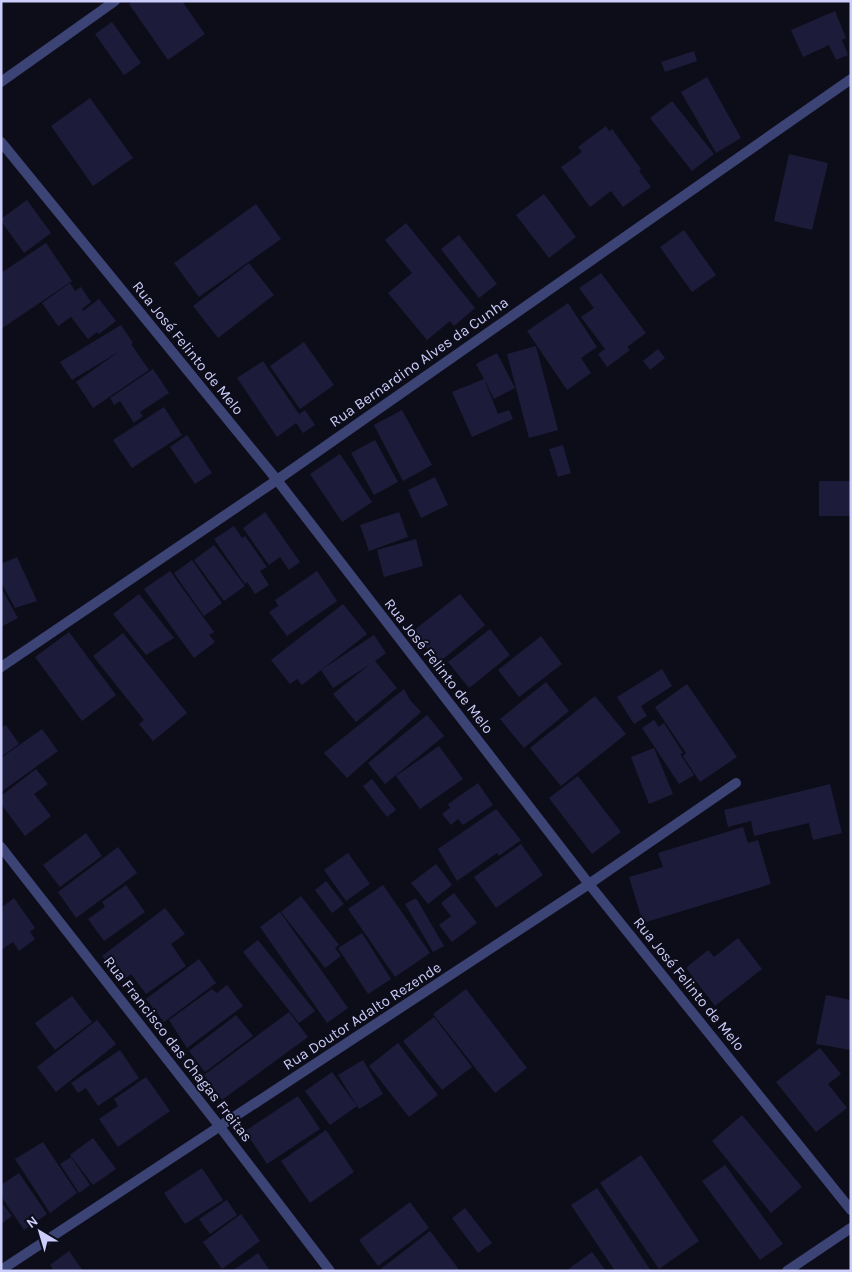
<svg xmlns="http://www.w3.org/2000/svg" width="852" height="1272" font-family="Karla,sans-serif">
<rect width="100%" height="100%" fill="#0d0d1a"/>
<g fill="#1c1b39">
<polygon points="133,1 182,1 205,34 168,60 129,4"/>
<polygon points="835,11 846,38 842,40 848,55 836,60 829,45 803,57 791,30"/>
<polygon points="112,22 141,63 124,75 95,34"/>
<polygon points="694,51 697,61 665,72 661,62"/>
<polygon points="707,77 741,138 716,153 681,92"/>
<polygon points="90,98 133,158 93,186 51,126"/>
<polygon points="672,101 714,154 692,171 650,118"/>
<polygon points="606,126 609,131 612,129 641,169 639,171 651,187 623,207 611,191 590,207 561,167 582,152 578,147"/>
<polygon points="789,154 828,163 812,230 774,221"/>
<polygon points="544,194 576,237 549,258 516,215"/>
<polygon points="27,200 51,233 24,253 1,221 1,219"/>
<polygon points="256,204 281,239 199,297 174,263"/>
<polygon points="406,223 475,308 454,326 450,321 427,340 388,293 412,273 385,240"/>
<polygon points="684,230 716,275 692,292 660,247"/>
<polygon points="459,235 497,284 479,298 441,249"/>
<polygon points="46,243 72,281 1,329 1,273"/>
<polygon points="249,263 274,295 218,338 193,306"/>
<polygon points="601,273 646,333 627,347 630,350 607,367 598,354 605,349 581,317 594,308 579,288"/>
<polygon points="70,283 75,291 81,287 91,302 82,309 83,311 99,299 116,321 99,334 97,332 88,339 71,317 58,326 42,303"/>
<polygon points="568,303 597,347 581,358 591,373 567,390 527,331"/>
<polygon points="121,325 133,343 131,344 149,370 93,408 76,382 120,351 72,380 60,362"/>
<polygon points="304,342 334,385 300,409 270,366"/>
<polygon points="536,346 558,430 529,438 507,354"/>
<polygon points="658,349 665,358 650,370 643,361"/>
<polygon points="497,353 515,388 494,399 484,379 498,414 509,410 513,419 472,437 452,392 484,379 476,364"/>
<polygon points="263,361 299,414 305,410 315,425 303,433 296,423 277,437 237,378"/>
<polygon points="153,369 169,393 140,412 143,416 134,423 120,401 114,405 110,398"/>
<polygon points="164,407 182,435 132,468 113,440"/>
<polygon points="402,410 432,465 403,481 374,425"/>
<polygon points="187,435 212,473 195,484 170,447"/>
<polygon points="375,440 398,482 374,495 351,453"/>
<polygon points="563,445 571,473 558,477 549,449"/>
<polygon points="340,454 372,502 342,522 310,474"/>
<polygon points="435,477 448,505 421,518 408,490"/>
<rect x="819" y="481" width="32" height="35"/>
<polygon points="265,512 300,562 289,570 280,557 269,565 243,528"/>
<polygon points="399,512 408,537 369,551 360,525"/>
<polygon points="234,526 242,538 245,536 267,567 260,571 269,585 255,594 247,582 245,584 214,539"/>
<polygon points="416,539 423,566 384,577 377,550"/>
<polygon points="214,545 245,586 224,601 194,560"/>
<polygon points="17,557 37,601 15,608 1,582 1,564"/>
<polygon points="192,560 222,603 204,616 174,573"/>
<polygon points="170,571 214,632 209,635 215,642 194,658 144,589"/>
<polygon points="317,571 337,601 287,636 269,612 278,606 275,600"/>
<polygon points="1,588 18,618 1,627"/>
<polygon points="139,594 174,638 146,655 113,614"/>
<polygon points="460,594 485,625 438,663 413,631"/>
<polygon points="343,604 367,634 302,685 297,679 290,684 271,660"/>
<polygon points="490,629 510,655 469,688 448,662"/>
<polygon points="69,632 116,695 82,721 35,657"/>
<polygon points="123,633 187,713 153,741 139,724 144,720 93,656"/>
<polygon points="374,635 386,653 375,661 397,688 356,722 333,694 369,665 333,688 321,670"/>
<polygon points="541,636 562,664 519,697 498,670"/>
<polygon points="662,669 672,686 641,706 647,716 634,724 617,697"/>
<polygon points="546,682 569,711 524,748 500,719"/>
<polygon points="687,684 737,757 700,782 683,756 686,753 655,707"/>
<polygon points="404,689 410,700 421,712 347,778 324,753"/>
<polygon points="595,696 626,734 561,786 530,748"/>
<polygon points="427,715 444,736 385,784 368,763"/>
<polygon points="654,720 659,727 664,723 683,753 680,754 694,775 679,784 642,728"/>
<polygon points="6,725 19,744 1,757 1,728"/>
<polygon points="42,729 58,751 1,792 1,758"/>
<polygon points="439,746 463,779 420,809 396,776"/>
<polygon points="654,748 673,794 649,804 631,757"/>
<polygon points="36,769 48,784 34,794 51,816 25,836 1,804 1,796"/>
<polygon points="578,776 621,832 592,854 549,798"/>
<polygon points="372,779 396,810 387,817 363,786"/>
<polygon points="478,783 493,805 463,825 458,819 451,825 442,814 450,808 448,804"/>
<polygon points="830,784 842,833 813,840 809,823 754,836 751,821 728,827 724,810"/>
<polygon points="496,809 521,840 499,856 497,853 457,881 438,849"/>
<polygon points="743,827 748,843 758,840 771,884 643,923 629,877 663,867 658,853"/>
<polygon points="86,833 102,856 60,887 43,865"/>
<polygon points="521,844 543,875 496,908 474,877"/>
<polygon points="118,847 137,873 76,918 58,892"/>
<polygon points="348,853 370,884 346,901 324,870"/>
<polygon points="436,864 452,885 428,904 411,883"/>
<polygon points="326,881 344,904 332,913 315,890"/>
<polygon points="126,885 145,912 104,941 88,919 105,907 102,902"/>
<polygon points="383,885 430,953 395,977 348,909"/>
<polygon points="454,893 477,923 452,942 439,925 451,916 441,903"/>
<polygon points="301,896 339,945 335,948 341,956 325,968 281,912"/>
<polygon points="14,898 35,928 30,932 35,939 19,951 13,942 1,950 1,908"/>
<polygon points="416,898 444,946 433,952 405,904"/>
<polygon points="165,908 185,934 171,944 186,966 146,994 131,974 121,982 102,956"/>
<polygon points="280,912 348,1008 327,1023 260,927"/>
<polygon points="362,933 391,979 368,994 338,948"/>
<polygon points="738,938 762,969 715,1006 686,968 708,950 714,957"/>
<polygon points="258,940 315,1011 299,1023 243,952"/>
<polygon points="199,959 216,983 164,1022 146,999"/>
<polygon points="227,985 243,1006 187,1048 169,1020 212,989 217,993"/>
<polygon points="466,989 527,1068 495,1093 433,1014"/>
<polygon points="826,995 851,1000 851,1050 816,1044"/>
<polygon points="72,996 92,1022 55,1050 35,1023"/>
<polygon points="289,1012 308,1037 222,1100 204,1075"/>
<polygon points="236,1015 253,1036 205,1072 189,1051"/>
<polygon points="434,1017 472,1067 442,1090 403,1041"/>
<polygon points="97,1020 116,1044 56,1092 37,1067"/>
<polygon points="398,1043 438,1095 409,1117 369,1066"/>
<polygon points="820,1048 841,1074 828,1084 847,1108 816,1132 776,1082"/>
<polygon points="120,1050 139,1078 98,1106 86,1088 78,1093 71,1083"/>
<polygon points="363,1060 383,1094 359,1109 338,1075"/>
<polygon points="332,1072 357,1106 330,1125 305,1091"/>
<polygon points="146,1077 170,1111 118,1147 99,1119 118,1106 114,1099"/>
<polygon points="298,1096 320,1129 267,1164 245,1131"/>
<polygon points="742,1115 802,1187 771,1213 712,1141"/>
<polygon points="326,1130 354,1172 310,1203 281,1161"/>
<polygon points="93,1138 116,1169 93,1185 70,1155"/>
<polygon points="43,1142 77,1193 50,1213 15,1159"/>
<polygon points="641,1155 699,1241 659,1269 600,1183"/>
<polygon points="71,1157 90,1185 79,1193 60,1164"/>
<polygon points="725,1165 783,1244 760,1260 702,1181"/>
<polygon points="202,1168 223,1200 185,1224 164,1193"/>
<polygon points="19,1173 47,1214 24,1230 1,1196 1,1185"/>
<polygon points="597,1188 651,1271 615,1271 571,1205"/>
<polygon points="227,1200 237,1215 210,1234 199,1219"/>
<polygon points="1,1202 12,1216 1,1224"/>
<polygon points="410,1202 429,1228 378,1266 359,1240"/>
<polygon points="465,1208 492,1243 478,1253 452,1218"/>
<polygon points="241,1214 260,1241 222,1269 203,1242"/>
<polygon points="430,1231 460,1271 378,1271"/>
<polygon points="69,1251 83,1271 54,1271 50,1265"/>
<polygon points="592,1252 606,1271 566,1271"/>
<polygon points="258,1253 270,1271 232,1271"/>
</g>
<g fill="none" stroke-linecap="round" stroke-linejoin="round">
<g stroke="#3c4375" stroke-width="10">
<polyline points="1,82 115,1"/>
<polyline points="1,142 277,480 589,884 851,1210"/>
<polyline points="1,667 277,480 851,79"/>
<polyline points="1,847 220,1127 330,1271"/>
<polyline points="1,1270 589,884 736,783"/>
<polyline points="787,1271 851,1228"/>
</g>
</g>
<g text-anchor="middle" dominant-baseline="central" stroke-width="4" stroke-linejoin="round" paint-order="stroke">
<g font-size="15" fill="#cccdfa" stroke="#0d0d1a">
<text transform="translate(188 348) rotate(51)">Rua José Felinto de Melo</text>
<text transform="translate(419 362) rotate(-35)">Rua Bernardino Alves da Cunha</text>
<text transform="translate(439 666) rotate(52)">Rua José Felinto de Melo</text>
<text transform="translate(689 984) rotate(51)">Rua José Felinto de Melo</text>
<text transform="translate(362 1016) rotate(-33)">Rua Doutor Adalto Rezende</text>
<text transform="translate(178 1049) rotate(52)">Rua Francisco das Chagas Freitas</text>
</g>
</g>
<rect width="852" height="1272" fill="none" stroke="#cccdfa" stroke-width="5"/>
<g transform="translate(40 1232) rotate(322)" stroke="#0d0d1a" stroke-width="4" paint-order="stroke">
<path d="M0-4L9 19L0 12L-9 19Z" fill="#cccdfa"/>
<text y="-8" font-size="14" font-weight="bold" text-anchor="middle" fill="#cccdfa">N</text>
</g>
</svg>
